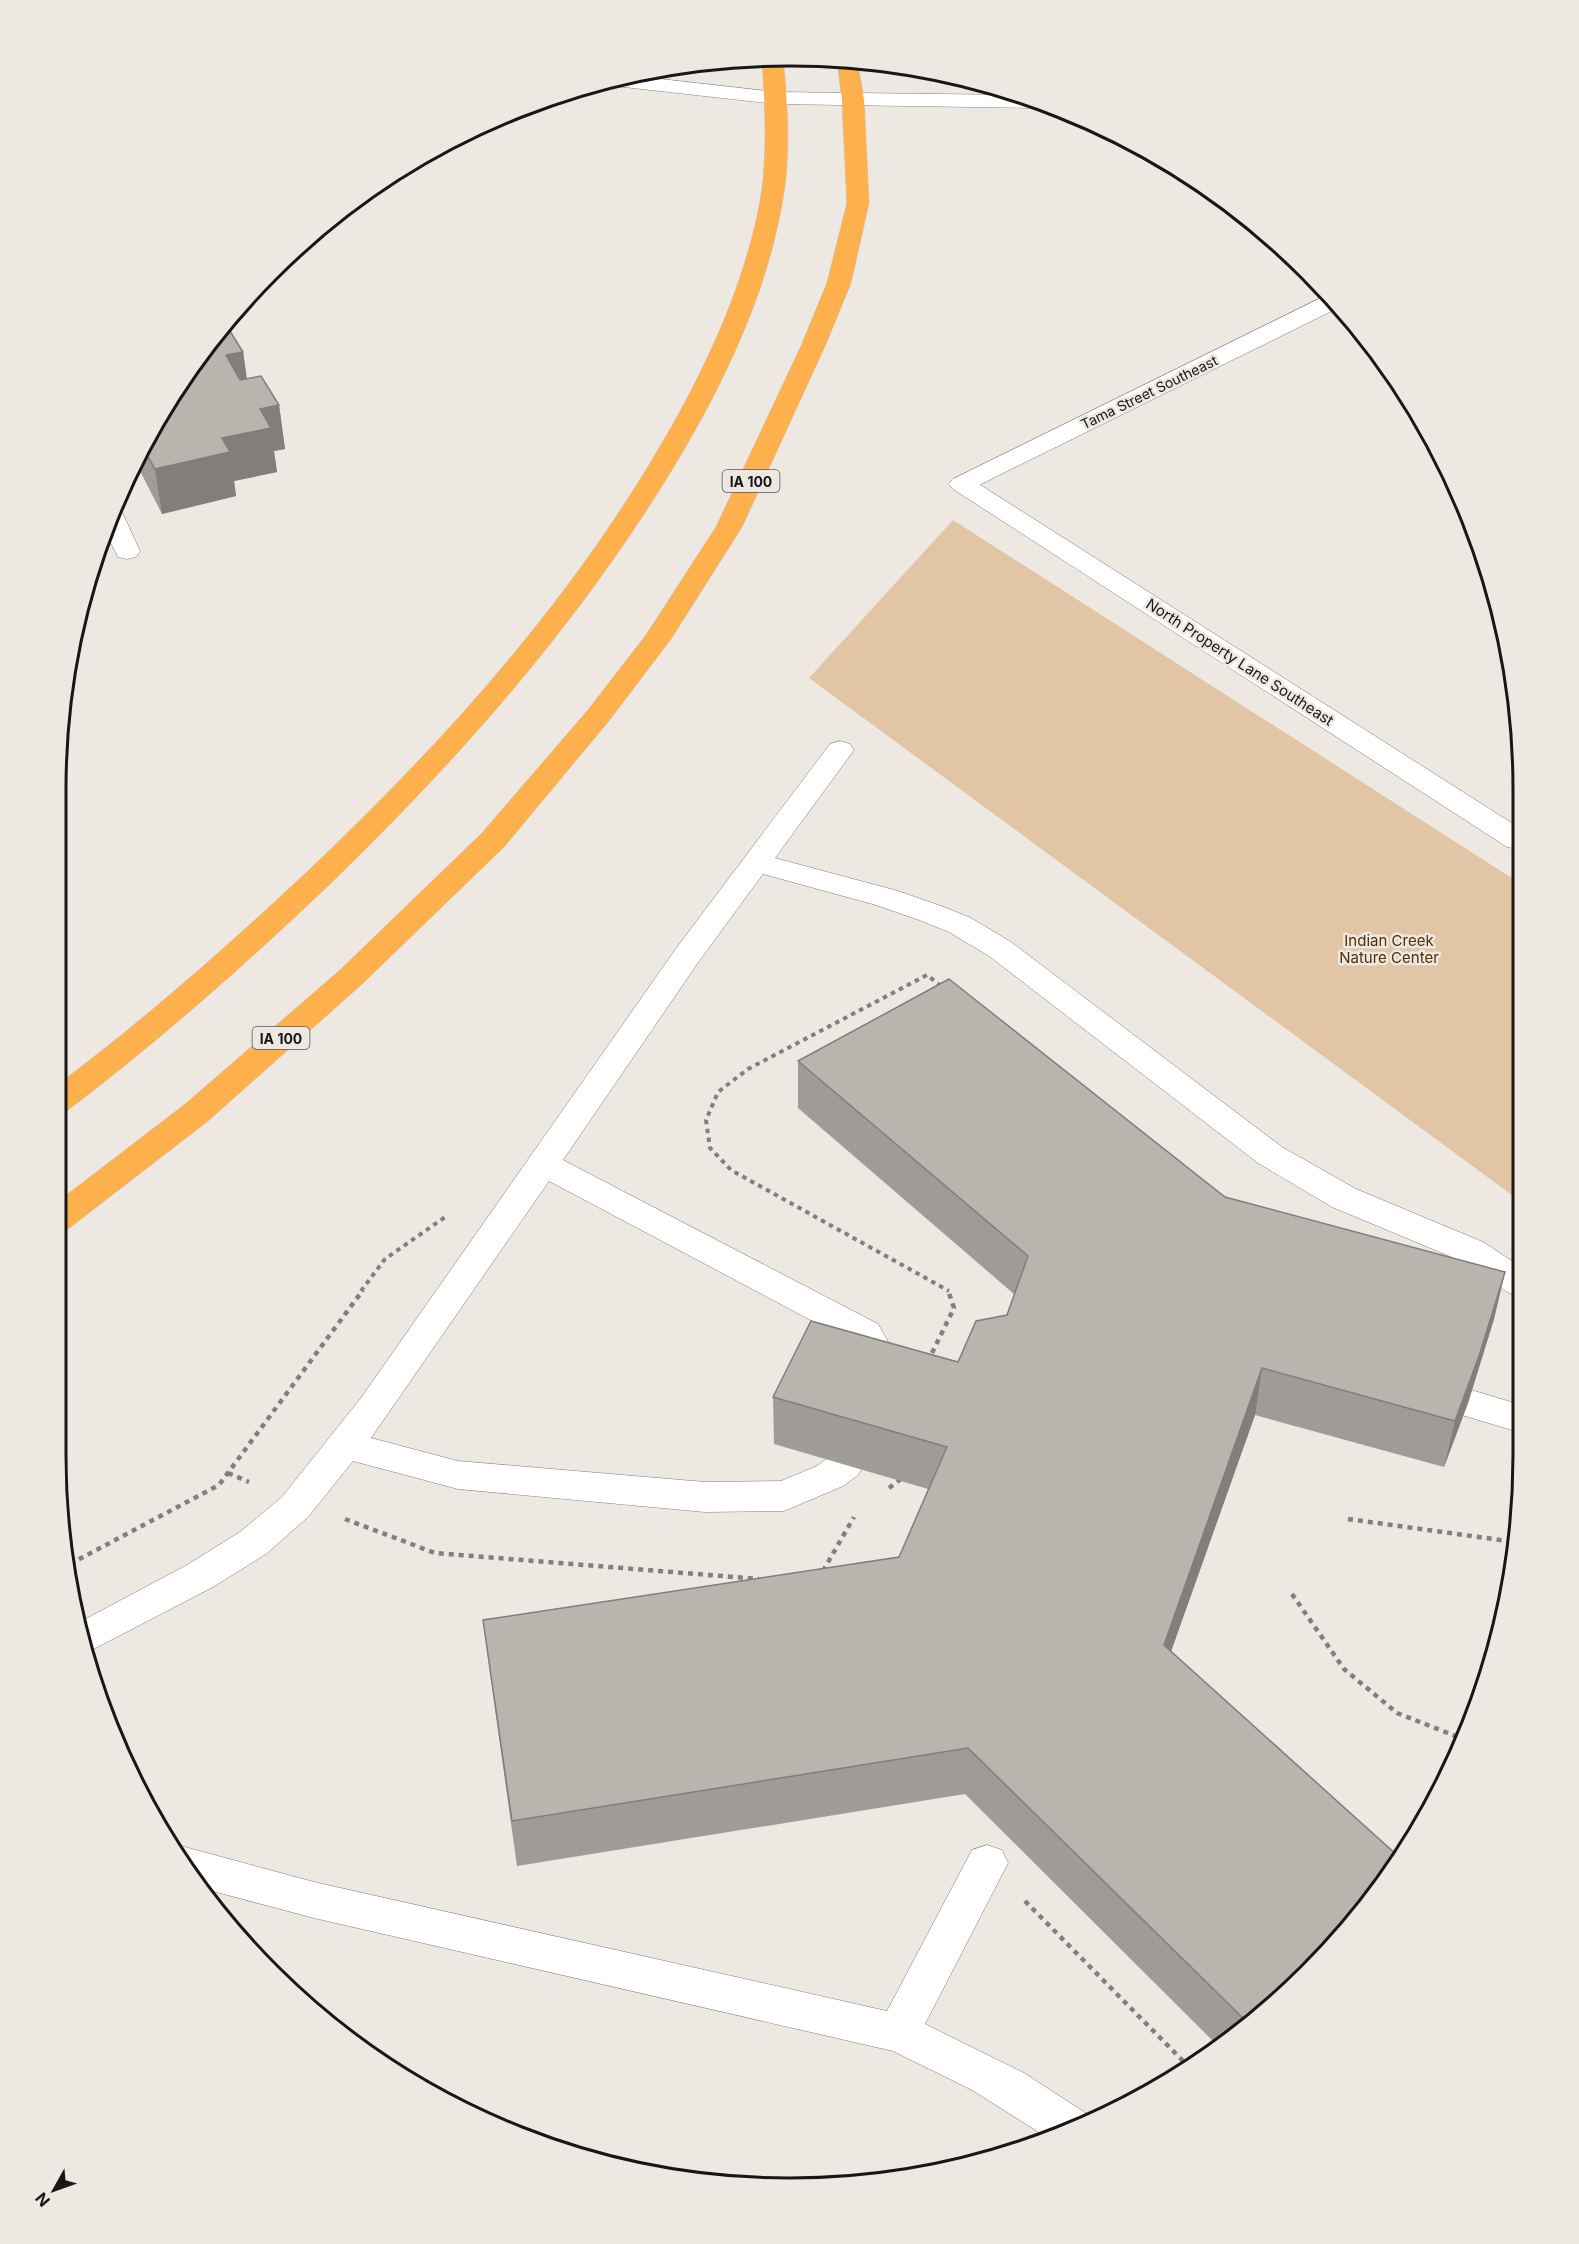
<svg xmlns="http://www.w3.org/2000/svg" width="1579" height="2244" font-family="Inter,sans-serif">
<rect width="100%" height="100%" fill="#ede8e2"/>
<polygon fill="#e1c5a4" points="953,520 1518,882 1520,1201 809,678"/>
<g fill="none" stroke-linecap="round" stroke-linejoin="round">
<g stroke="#807b76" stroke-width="1">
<g id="lane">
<polygon points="962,476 971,479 1518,827 1518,849 1507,847 953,489 949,484 953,479"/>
<polygon points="112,507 119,508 123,514 140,551 136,557 127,559 118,557 105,531"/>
<polygon points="840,741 850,744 854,750 775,858 898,891 941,906 971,918 1011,942 1282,1147 1356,1189 1483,1242 1521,1267 1521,1297 1509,1293 1459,1260 1332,1207 1258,1163 989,956 949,932 919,920 876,905 763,874 697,964 563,1160 878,1324 907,1375 902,1385 889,1389 876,1385 852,1342 549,1181 371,1438 458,1461 705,1482 781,1481 817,1466 832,1455 854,1418 867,1414 880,1418 885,1428 858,1475 843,1486 784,1511 705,1512 458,1489 353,1461 308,1517 266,1554 213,1587 84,1654 78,1623 187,1565 240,1532 282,1497 361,1398 675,950 830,744"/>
<polygon points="1468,1389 1521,1405 1522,1433 1455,1413 1450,1403 1455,1393"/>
<polygon points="987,1845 1002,1850 1008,1863 925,2024 1024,2073 1087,2114 1090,2122 1048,2138 972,2090 893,2051 314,1918 201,1888 172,1849 181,1846 314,1882 887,2011 972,1850"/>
</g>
</g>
<g stroke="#807b76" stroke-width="1">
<g id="street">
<polygon points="634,76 776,92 1019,95 1046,106 1038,108 776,104 615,86 606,82"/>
<polygon points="1329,294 1342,306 971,489 962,492 953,489 949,484 953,479"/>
</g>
</g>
<g stroke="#c8c7c7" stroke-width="1">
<g id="highway">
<polygon points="837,57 857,60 864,100 869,203 851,283 825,346 742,527 671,639 608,722 504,847 361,985 208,1121 68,1229 56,1232 56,1203 184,1105 339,971 482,833 588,710 646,635 716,527 801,346 827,283 847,203 842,100"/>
<path d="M783,59c5,48 8,98 -1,145 -17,97 -64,191 -115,274 -94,152 -210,283 -338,407 -83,79 -170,156 -261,225l-12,3v-27c88,-66 171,-139 252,-215 139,-132 266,-273 361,-440 40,-70 76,-149 91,-229 8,-47 5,-95 2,-142z"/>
</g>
</g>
<g stroke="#837f7b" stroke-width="4" stroke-dasharray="4.5 4.5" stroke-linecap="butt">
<polyline points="941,986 927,975 748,1069 718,1092 706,1120 710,1148 731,1170 949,1291"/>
<polyline points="361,1291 385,1259 448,1215"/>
</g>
<g stroke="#837f7b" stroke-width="4.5" stroke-dasharray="5 5" stroke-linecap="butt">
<polyline points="932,1353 954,1308 948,1290"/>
<polyline points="228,1473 249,1482"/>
<polyline points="889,1488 902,1478"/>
<polyline points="345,1519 435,1553 759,1579"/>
<polyline points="1348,1519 1515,1542"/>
<polyline points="70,1564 219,1485 363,1290"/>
<polyline points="823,1571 854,1517"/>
<polyline points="1292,1594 1344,1669 1397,1713 1463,1739"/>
<polyline points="1025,1901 1186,2064"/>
</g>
<use href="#lane" fill="#fff" fill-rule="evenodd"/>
<use href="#street" fill="#fff" fill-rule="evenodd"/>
<use href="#highway" fill="#fdb04c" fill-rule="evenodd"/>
</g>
<g fill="#9f9b96">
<polygon points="243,352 247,379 279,405 285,449 274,451 277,472 234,481 236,496 162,514 135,461 154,422"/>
<polygon points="798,1061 1225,1197 1505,1272 1494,1319 1468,1403 1444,1467 1255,1415 1171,1651 1274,2006 1216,2044 965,1794 517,1866 489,1666 483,1620 899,1557 928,1489 774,1444 773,1397 958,1362 1007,1315 1014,1294 798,1108"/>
</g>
<g fill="#827e7a">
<polygon points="243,352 249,395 226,355"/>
<polygon points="279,405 285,449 274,451 277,472 234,481 236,496 162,514 155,469 222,438 260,409"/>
<polygon points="1505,1272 1494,1319 1468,1403 1444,1467 1455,1421"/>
<polygon points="1262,1368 1255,1415 1157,1691 1164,1645"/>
</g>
<g fill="#b9b4ae" stroke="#827e7a" stroke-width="1.5">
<polygon points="225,323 243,352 226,355 240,380 261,376 279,405 260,409 271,428 222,438 230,452 155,469 142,446 154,422 207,342"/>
<polygon points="949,979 1225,1197 1505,1272 1479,1356 1455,1421 1262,1368 1164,1645 1399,1857 1372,1901 1274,2006 1248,2023 968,1748 512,1821 483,1620 899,1557 947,1447 773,1397 811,1321 958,1362 976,1321 1007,1315 1028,1256 798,1061"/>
</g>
<g text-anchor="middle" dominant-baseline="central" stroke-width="5" stroke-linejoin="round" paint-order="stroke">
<g font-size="14" fill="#191715" stroke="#ede8e2">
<text transform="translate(1149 392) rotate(-26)">Tama Street Southeast</text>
</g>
<g fill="#ede8e2" stroke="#595652" stroke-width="1.5">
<rect x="722.5" y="470" width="57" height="22" rx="4.5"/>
<rect x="252.5" y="1027" width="57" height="22" rx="4.5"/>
</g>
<g font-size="14" font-weight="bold" fill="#191715">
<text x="751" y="481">IA 100</text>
<text x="281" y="1038">IA 100</text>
</g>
<g font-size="15" fill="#191715" stroke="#ede8e2">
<text transform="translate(1240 662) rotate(33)">North Property Lane Southeast</text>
</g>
<g font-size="15" fill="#503103" stroke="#ede8e2">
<text x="1389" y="940">Indian Creek<tspan x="1389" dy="17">Nature Center</tspan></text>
</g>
</g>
<path d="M0 0H1579V2244H0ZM789 66H790A723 723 0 0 1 1513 789V1455A723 723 0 0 1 790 2178H789A723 723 0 0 1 66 1455V789A723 723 0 0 1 789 66Z" fill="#ede8e2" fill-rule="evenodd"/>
<path fill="none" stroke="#191715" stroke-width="3" d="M789 66H790A723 723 0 0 1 1513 789V1455A723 723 0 0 1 790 2178H789A723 723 0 0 1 66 1455V789A723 723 0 0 1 789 66Z"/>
<g transform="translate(54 2190) rotate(230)" stroke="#ede8e2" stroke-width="4.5" paint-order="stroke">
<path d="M0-4.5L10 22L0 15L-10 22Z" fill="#191715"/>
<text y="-9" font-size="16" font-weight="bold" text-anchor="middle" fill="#191715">N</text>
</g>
</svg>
